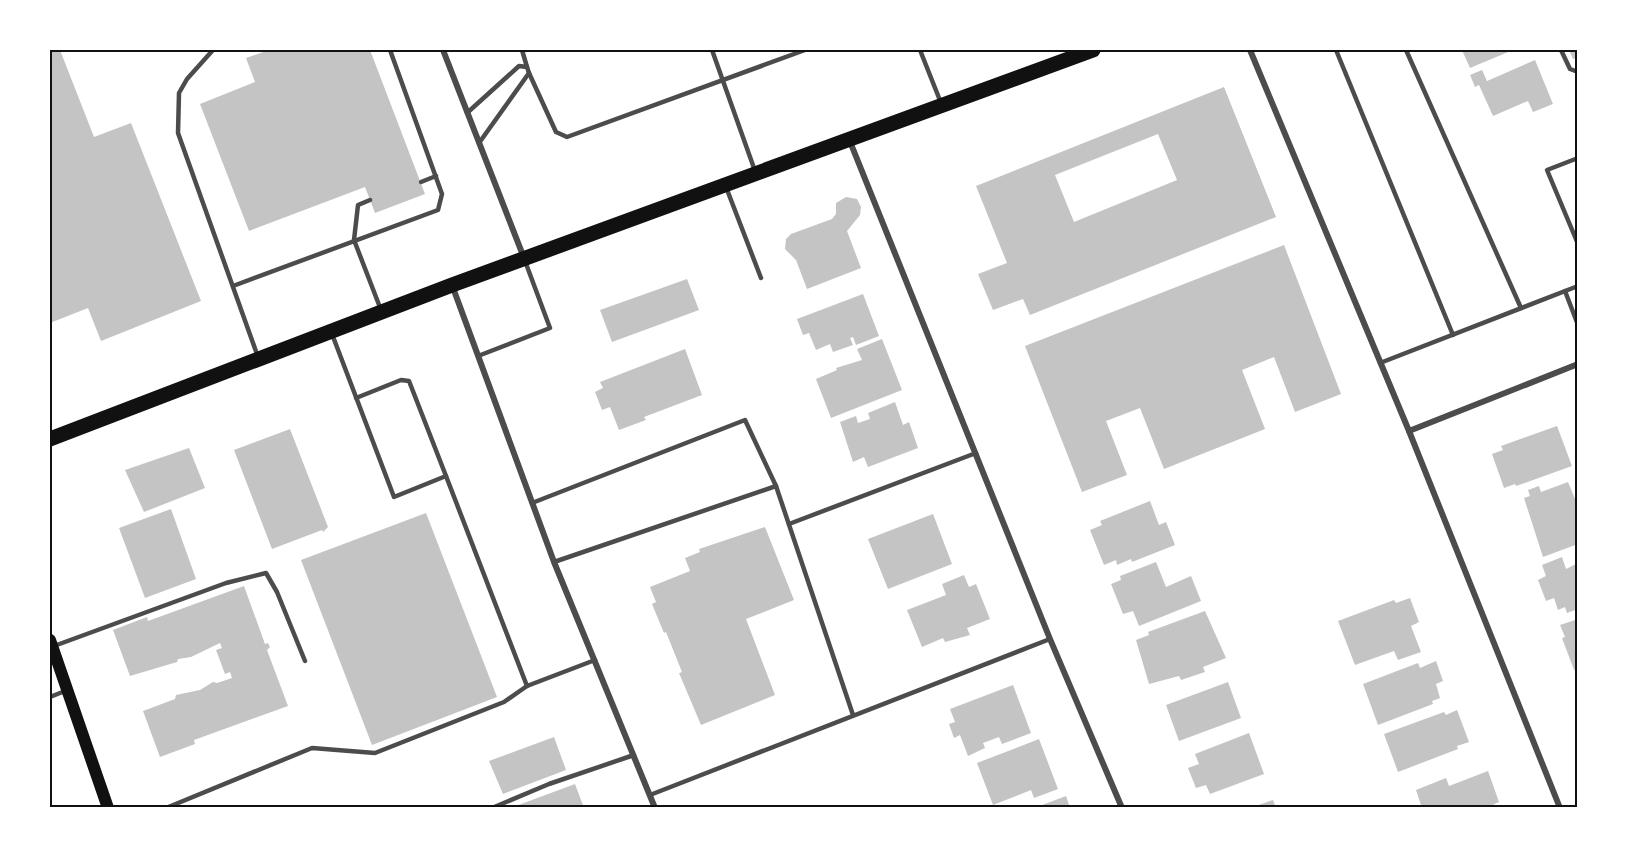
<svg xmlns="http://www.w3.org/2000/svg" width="1627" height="857" font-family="Arial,sans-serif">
<rect width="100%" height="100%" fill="#fff"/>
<g fill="#c4c4c4" fill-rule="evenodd">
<polygon points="50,50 60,50 94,137 131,123 201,301 101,341 88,308 50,323"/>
<polygon points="269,50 370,50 425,194 375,213 365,187 249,231 200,104 255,82 246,58"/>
<polygon points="1462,50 1513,50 1470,68"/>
<polygon points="1569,50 1578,50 1578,57 1573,59"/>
<polygon points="1535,60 1553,104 1533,112 1528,101 1493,116 1479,85 1475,87 1470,75 1482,70 1487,81"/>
<path d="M1224,87l52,130 -246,98 -7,-16 -30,11 -15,-36 29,-11 -31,-77zM1158,134l19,46 -103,42 -19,-47z"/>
<polygon points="846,197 857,199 861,207 860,215 847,231 861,268 807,289 796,260 785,249 786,239 791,234 832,219 836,214 836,203"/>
<polygon points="1284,245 1341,394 1295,412 1274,357 1242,370 1265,429 1164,469 1140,408 1106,421 1127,475 1082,492 1025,346"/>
<polygon points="687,279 699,310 612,342 600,310"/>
<polygon points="863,294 879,336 856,345 853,337 850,338 853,345 833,352 830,344 816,350 809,333 803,335 797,319"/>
<polygon points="882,339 902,390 831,418 816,379 837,370 836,368 862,360 857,349"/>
<polygon points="685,349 702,395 644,417 646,420 619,430 610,407 602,410 595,392 603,388 600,382"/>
<polygon points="895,402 903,425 909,422 918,448 868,467 864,457 853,462 840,422 856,416 858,423 870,419 868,413"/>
<polygon points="1557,426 1572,466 1516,486 1515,484 1504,488 1492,454 1503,450 1501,446"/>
<polygon points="290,429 328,527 323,532 322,530 272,549 234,450"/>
<polygon points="189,448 205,488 144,512 125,470"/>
<polygon points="1568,482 1578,506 1578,544 1543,557 1524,498 1530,496 1528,490 1539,486 1541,492"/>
<polygon points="1150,501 1159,525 1166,522 1175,545 1132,562 1131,559 1117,565 1116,560 1104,565 1090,530 1102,525 1100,521"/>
<polygon points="171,509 196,579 145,598 119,528"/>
<polygon points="426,513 497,697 372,745 301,560"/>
<polygon points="933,514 952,564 888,589 868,539"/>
<polygon points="765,527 794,600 746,619 775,695 701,725 679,673 682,672 666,632 664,633 652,604 656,602 650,587 690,571 685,558 700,552 699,549"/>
<polygon points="1562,557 1566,569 1578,563 1578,609 1567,613 1565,607 1558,610 1554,598 1546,601 1538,580 1546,576 1542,565"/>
<polygon points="1156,562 1166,587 1191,576 1201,601 1139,626 1133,611 1123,614 1111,584 1121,580 1120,576"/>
<polygon points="964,575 969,587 976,584 990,619 967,628 970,635 945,642 943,638 922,647 907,610 946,595 942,584"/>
<polygon points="244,586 265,644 268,643 270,647 267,650 288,706 194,740 195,744 160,757 143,711 175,699 176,695 200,690 213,682 217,683 232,678 230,672 225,674 216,650 222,648 220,643 191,657 178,659 177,662 130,676 113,630 147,617 148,621"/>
<polygon points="1410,598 1419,622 1411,626 1421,652 1398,660 1394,651 1355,665 1338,621 1394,600 1396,603"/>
<polygon points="1205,611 1226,658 1203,667 1205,672 1181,680 1179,676 1149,684 1136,640 1149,635 1148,632"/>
<polygon points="1578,619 1578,669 1574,670 1562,638 1565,637 1560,625"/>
<polygon points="1436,661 1443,681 1436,684 1440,698 1432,701 1433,704 1378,725 1363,684 1418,663 1420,668"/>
<polygon points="1228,682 1241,718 1179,741 1166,705"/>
<polygon points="1013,685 1031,733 1002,744 999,737 983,743 985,748 968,756 960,735 954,738 949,724 955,722 950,709"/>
<polygon points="1457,710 1469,742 1457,746 1458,749 1398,772 1384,734 1444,712 1446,715"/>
<polygon points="1249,733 1264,774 1210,794 1206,785 1196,788 1188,768 1199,764 1195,754"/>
<polygon points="554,737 566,770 503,794 489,761"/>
<polygon points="1039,739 1058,789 1034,798 1031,790 993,805 977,763"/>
<polygon points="1488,771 1499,802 1486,808 1422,808 1416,790 1446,778 1449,786"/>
<polygon points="575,784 584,808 513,808 513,807"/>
<polygon points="1066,796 1070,808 1037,808 1037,807"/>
<polygon points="1273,800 1276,808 1253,808 1253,807"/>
</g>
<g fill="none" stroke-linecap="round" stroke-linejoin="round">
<g stroke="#4c4c4c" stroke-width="4.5">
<polyline points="213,50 187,79 179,93 178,133 258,357"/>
<polyline points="522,50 527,67"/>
<polyline points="712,50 755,171"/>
<polyline points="920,50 941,103"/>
<polyline points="1336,50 1453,335"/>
<polyline points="1406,50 1521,308"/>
<polyline points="1561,50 1570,69 1578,72"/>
<polyline points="529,73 556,132 567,137 805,50"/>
<polyline points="467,113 519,66 527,67 529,73 479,143"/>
<polyline points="1578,158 1547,170 1578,244"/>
<polyline points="421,182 436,176"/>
<polyline points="726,187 761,278"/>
<polyline points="370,200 358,205 354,240 381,310"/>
<polyline points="233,286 438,210 442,194 390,50"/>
<polyline points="1565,291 1578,325"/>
<polyline points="332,334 394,497 446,476 527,686 595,660"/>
<polyline points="478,356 550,328 525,261"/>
<polyline points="1380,363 1578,286"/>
<polyline points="356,398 401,380 409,381 446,476"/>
<polyline points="532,503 745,420 776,486"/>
<polyline points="789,524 976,453"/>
<polyline points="554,562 776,486 853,715"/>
<polyline points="54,646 226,583 266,573 277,592 305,661"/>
<polyline points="50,697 65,691"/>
<polyline points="650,795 1050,639"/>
<polyline points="166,808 312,748 375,753 504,702 527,686"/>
<polyline points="492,808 549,784 634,755"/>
</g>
<g stroke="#4c4c4c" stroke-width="6">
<polyline points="443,50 524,258"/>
<polyline points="1250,50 1409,431 1560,808"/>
<polyline points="849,139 1050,639 1122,808"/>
<polyline points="452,285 554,562 655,808"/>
<polyline points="1409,431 1578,364"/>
</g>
<polyline stroke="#111" stroke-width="12" points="50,640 108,808"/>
<polyline stroke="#111" stroke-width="15" points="50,439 452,285 1093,50"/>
</g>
<rect width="1627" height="857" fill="none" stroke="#ffffff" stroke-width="102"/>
<rect x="51" y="51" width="1525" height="755" fill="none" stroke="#111" stroke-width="2"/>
</svg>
